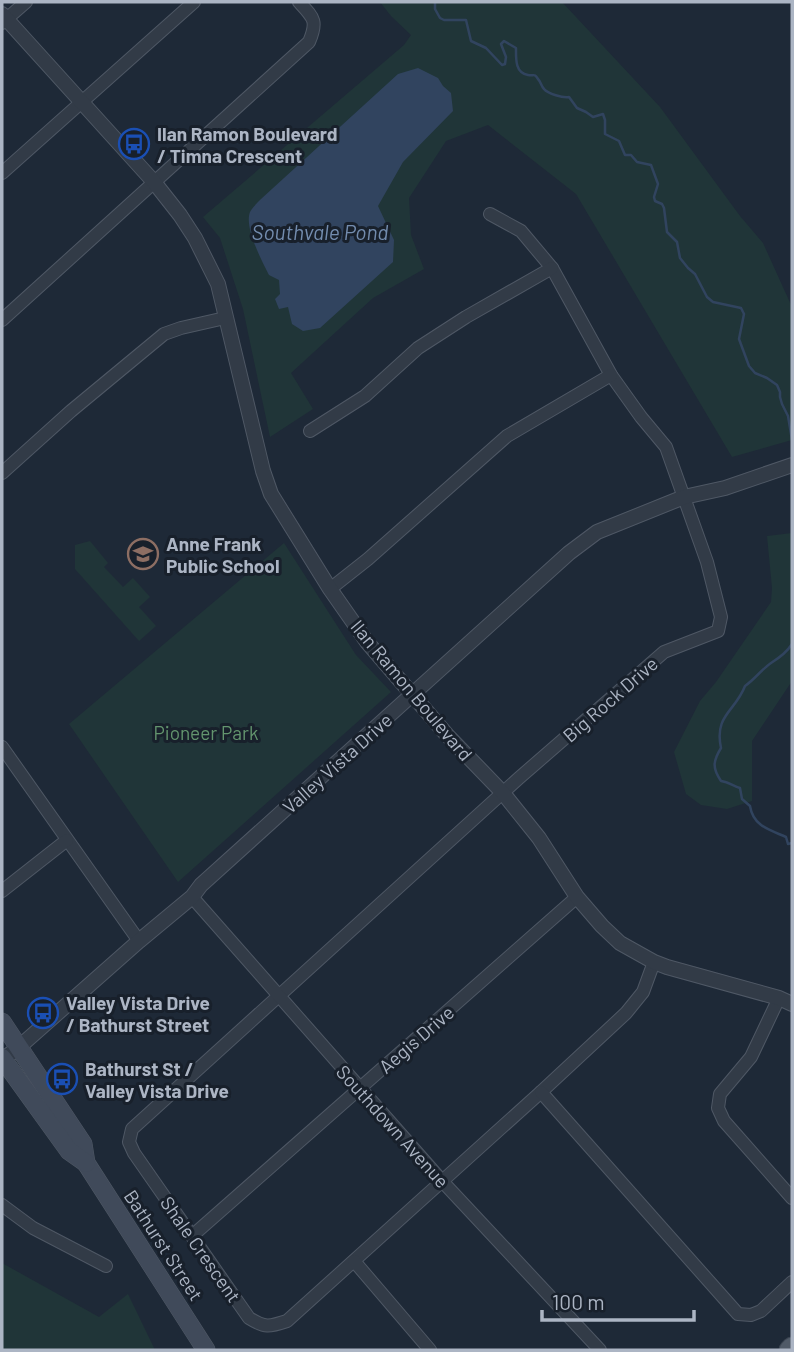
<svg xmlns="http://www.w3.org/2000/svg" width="794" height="1352" font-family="Barlow,sans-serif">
<rect width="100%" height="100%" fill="#1e2937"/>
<g fill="#203538">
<polygon points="380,2 562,2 660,107 740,216 763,243 792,307 792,440 732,457 576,194 488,125 446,141 409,198 411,235 424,269 373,298 291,373 313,409 270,437 243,309 220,238 203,217 404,45 411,35 391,16"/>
<polygon points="792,533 792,681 752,741 752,801 727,809 701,805 686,794 674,752 700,701 716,682 771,602 772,588 767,536"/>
<polygon points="90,541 108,563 104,567 123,587 133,578 150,597 139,607 156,626 139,641 75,569 75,545"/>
<polygon points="284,543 356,655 391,692 178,882 69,724"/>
<polygon points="2,1263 99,1317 128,1294 155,1350 2,1350"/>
</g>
<path fill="#31445f" d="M418,68l20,10 5,8 8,7 2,18 -50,51 -25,44 16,34 -1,22 -73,66 -17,3 -11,-7 -4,-17 -9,2 -4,-10 5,-5 -1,-14 -10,-5c-7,-14 -25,-47 -19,-63 2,-4 8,-10 11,-13l137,-125z"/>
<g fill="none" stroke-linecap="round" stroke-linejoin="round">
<g stroke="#31445f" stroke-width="2.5">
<path d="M435,2v7l5,9 4,2h22l5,21 15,7 16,17 3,-1 1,-7 -5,-13 3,-3 12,7c0,11 -1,25 12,27 7,1 6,-2 10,4 3,3 3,7 6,10 4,5 19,9 25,8l8,11 9,4 7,5 10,-3 2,6v14l14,7 6,14h6l6,7 14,3 7,19 -4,13 1,4 7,3 2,4 3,24 10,10 3,16 8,10 7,6 12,23 6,5 28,6 3,6 -5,25 10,27 6,7 12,5 10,7 3,7v5l2,7 6,12 4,24"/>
<path d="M792,644c-5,8 -13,14 -21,19 -10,7 -16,16 -26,23 -10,26 -31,29 -24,62 -8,13 -9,20 0,33 8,1 12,5 19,7l2,11 8,7c3,20 20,24 36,31l2,7 4,-1"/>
</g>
<g stroke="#4f5865" stroke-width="14">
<g id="minor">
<polyline points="2,23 26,2"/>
<polyline points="2,173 194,2"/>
<path d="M490,214l31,17 31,37 59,107 30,42 25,30 41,115 14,55 -3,14 -54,21 -145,126 -387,351 -3,13 5,11 115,165c16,10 20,9 38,3l254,-229 85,-79 17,-21 11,-30"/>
<path d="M2,320l307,-278c9,-21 5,-24 -10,-40"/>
<polyline points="310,431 365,396 418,348 466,317 552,268"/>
<polyline points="2,473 71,411 164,334 181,328 225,318"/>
<polyline points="330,589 368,559 507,436 611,375"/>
<polyline points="2,747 139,941"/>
<polyline points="2,891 67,840"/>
<polyline points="192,897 442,1181 600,1350"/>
<polyline points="779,998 751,1057 720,1094 718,1108 724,1121 792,1198"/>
<polyline points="541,1092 738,1314 751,1315 761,1311 792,1282"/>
<polyline points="2,1205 33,1228 106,1266"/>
<polyline points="192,1236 577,897"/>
<polyline points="354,1261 430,1350"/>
</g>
</g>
<g stroke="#4f5865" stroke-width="16">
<g id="tertiary">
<polyline points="2,14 154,182 180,215 195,238 218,284 263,471 271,494 330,589 367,642 447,735 503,793 539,838 577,897 602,926 620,943 654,962 667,967 779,998 792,1004"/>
<polyline points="2,1060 18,1048 139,941 192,897 201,885 569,553 597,532 684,497 725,488 792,465"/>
</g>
</g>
<g stroke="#4f5865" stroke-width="19">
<g id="secondary">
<polyline points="2,1022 83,1144 86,1163 206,1350"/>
<polyline points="2,1058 69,1151 86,1163"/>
</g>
</g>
<g stroke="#3b4451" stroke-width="21">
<polyline id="primary" points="789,1350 792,1347"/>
</g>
<use href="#minor" stroke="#323b47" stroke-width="12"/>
<use href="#tertiary" stroke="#323b47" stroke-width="14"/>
<use href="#secondary" stroke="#404a5a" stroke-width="18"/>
<use href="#primary" stroke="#505a67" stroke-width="19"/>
</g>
<defs>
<g id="bus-ring" transform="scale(1.575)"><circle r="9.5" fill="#18202b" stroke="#1a4fb4" stroke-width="1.5"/><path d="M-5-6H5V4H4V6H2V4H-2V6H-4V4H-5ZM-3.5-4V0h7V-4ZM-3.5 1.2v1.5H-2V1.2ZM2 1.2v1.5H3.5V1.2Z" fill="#1a4fb4"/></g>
<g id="school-ring" transform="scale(1.575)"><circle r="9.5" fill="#18202b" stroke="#8d6e63" stroke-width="1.5"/><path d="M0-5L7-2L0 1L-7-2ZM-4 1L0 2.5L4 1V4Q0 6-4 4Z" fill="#8d6e63"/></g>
</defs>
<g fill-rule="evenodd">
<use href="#bus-ring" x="134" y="144"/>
<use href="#school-ring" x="143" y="554"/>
<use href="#bus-ring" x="43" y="1013"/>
<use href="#bus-ring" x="62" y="1079"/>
</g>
<g text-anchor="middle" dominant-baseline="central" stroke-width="6" stroke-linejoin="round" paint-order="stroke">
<g font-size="19" font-weight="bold" fill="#acb5c4" stroke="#18202b" text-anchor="start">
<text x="157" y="133">Ilan Ramon Boulevard<tspan x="157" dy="22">/ Timna Crescent</tspan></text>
<text x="166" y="543">Anne Frank<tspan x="166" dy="22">Public School</tspan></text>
<text x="66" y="1002">Valley Vista Drive<tspan x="66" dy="22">/ Bathurst Street</tspan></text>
<text x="85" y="1068">Bathurst St /<tspan x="85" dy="22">Valley Vista Drive</tspan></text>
</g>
<g font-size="19" fill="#acb5c4" stroke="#18202b">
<text transform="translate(412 690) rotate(50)">Ilan Ramon Boulevard</text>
<text transform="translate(610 699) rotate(-41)">Big Rock Drive</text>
<text transform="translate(337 763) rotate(-42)">Valley Vista Drive</text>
<text transform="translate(416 1039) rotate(-41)">Aegis Drive</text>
<text transform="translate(393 1126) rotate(48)">Southdown Avenue</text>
<text transform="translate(164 1245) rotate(57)">Bathurst Street</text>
<text transform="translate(201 1249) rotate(55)">Shale Crescent</text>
</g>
<g font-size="19" fill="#63956e" stroke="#18202b">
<text x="206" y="732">Pioneer Park</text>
</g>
<g font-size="21" font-style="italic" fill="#738cae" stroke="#18202b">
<text x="320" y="231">Southvale Pond</text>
</g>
</g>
<rect width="794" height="1352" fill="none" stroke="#acb5c4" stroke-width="7"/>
<path d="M542 1310v10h152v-10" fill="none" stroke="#acb5c4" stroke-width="3.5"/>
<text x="552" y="1310" font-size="21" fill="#acb5c4" stroke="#18202b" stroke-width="5" paint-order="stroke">100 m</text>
</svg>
